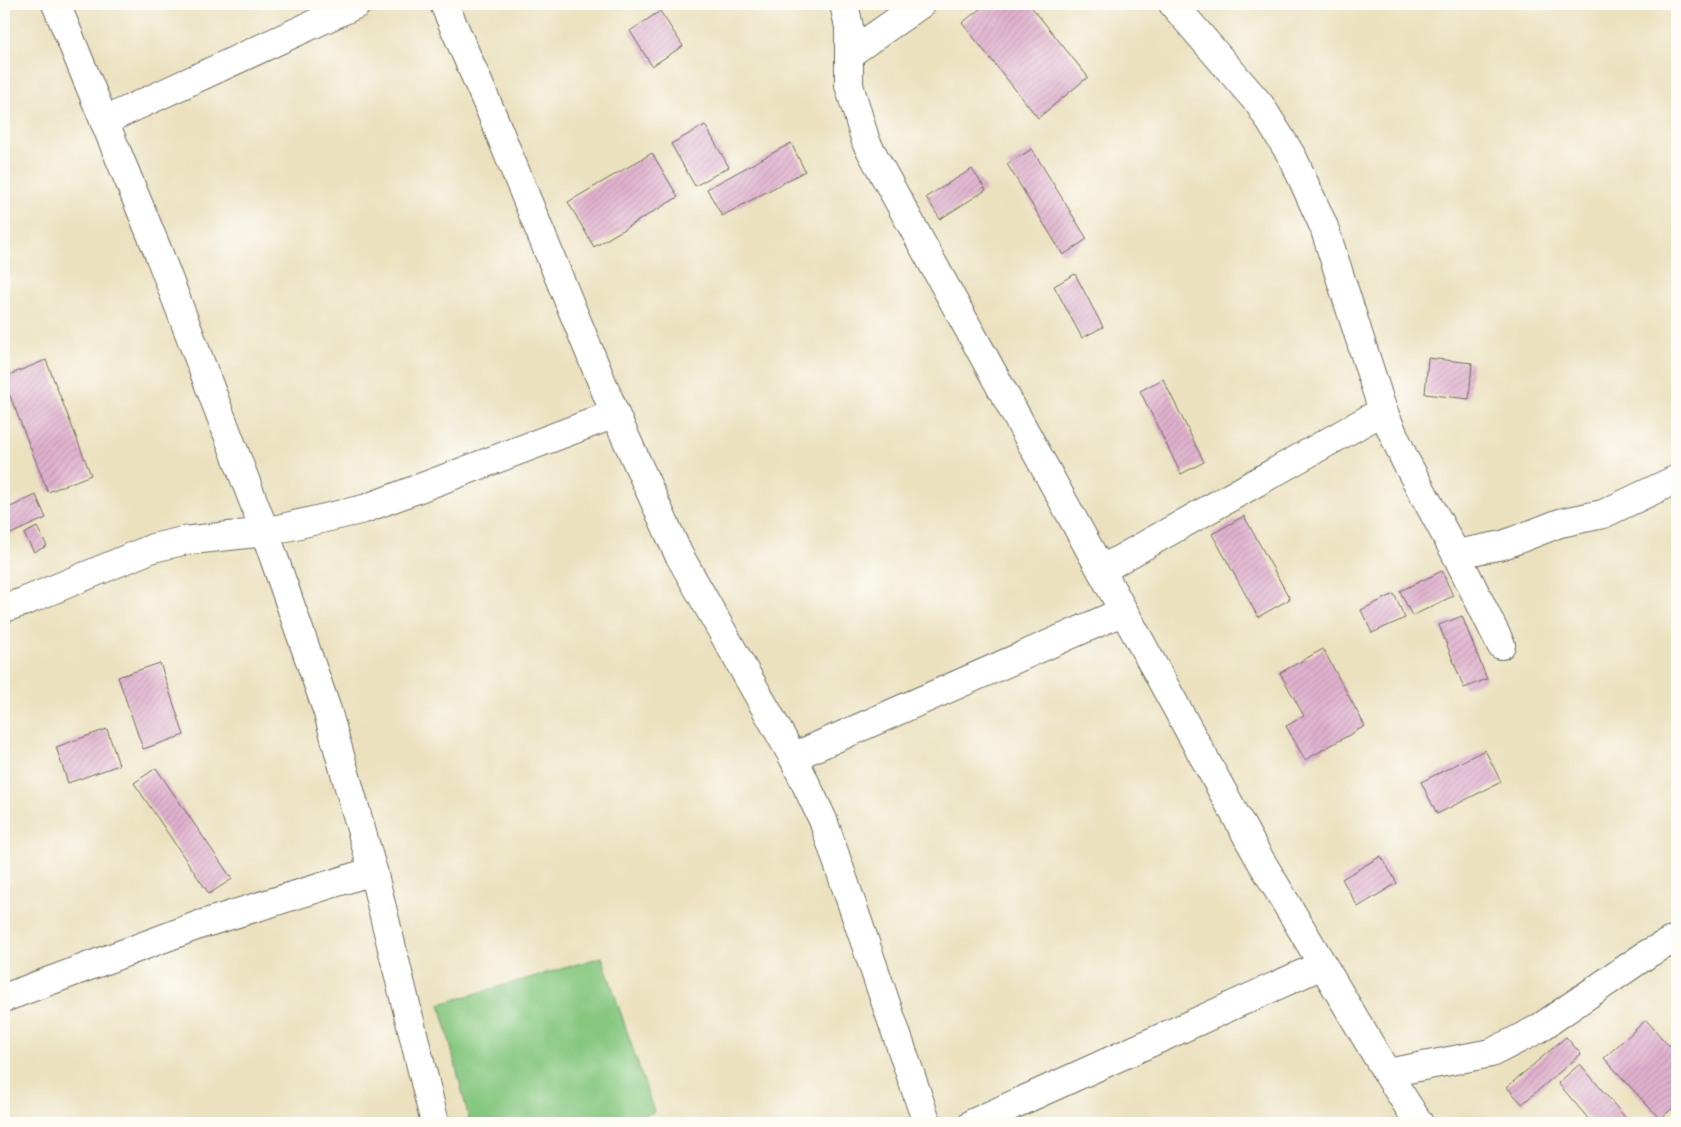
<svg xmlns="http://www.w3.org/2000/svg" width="1681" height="1127" font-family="Sriracha,sans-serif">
<defs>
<pattern id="building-hatch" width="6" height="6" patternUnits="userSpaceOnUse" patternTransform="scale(1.25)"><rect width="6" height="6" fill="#dfb1cd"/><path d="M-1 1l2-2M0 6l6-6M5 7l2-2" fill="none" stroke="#c098b0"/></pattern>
</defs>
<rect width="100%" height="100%" fill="#fdfcf7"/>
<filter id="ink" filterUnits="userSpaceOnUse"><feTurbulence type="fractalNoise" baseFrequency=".02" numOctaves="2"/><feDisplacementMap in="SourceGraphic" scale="10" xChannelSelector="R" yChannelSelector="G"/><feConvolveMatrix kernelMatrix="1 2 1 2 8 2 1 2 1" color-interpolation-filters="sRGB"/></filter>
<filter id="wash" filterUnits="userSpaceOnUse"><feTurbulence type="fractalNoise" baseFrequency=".0096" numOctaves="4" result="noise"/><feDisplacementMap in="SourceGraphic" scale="20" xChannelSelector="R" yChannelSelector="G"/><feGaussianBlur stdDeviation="1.12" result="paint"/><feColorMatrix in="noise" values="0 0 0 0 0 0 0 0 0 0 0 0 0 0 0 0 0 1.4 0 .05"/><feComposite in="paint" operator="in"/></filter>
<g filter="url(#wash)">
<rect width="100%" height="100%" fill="#ebe1bf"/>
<polygon fill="#85c77f" stroke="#587955" points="602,957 654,1112 616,1123 470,1123 440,1004"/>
<g id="blocks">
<g fill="url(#building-hatch)">
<polygon points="986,4 1029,4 1088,77 1038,118 962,23"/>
<polygon points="660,11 683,46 652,66 630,31"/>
<polygon points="705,125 729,167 695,186 671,144"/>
<polygon points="791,143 805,171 722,216 707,189"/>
<polygon points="1032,149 1087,239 1063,255 1007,164"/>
<polygon points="652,153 678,197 594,247 568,202"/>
<polygon points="972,169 986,190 940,219 926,197"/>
<polygon points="1075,274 1103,327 1082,338 1054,286"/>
<polygon points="1428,358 1472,363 1469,399 1425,394"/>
<polygon points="46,360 91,475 48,492 4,381 4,377"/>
<polygon points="1163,379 1204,462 1181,474 1140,391"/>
<polygon points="36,495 46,518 4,537 4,510"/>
<polygon points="1244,516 1290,599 1258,617 1212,534"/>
<polygon points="37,527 47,546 34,552 24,534"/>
<polygon points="1442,571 1453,596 1412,616 1400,591"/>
<polygon points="1394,594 1405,618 1372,633 1361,610"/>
<polygon points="1462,616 1487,679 1464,688 1439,625"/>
<polygon points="1323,649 1365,726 1305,760 1286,726 1304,716 1280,673"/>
<polygon points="160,663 184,735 143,749 118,677"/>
<polygon points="107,729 119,765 68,783 56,747"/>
<polygon points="1485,750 1501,782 1437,814 1421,782"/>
<polygon points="156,768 232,879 209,894 134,783"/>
<polygon points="1381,856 1397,883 1358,907 1342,879"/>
<polygon points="1646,1020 1669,1046 1677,1039 1677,1104 1660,1119 1604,1058"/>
<polygon points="1566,1037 1581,1054 1522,1104 1507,1087"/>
<polygon points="1580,1064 1630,1123 1592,1123 1558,1083"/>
</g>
</g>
</g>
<g filter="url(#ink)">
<use href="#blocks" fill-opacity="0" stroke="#6e6b5f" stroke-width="1"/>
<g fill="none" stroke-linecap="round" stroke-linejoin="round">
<g stroke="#6e6b5f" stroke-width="30">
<g id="minor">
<polyline points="56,4 157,249 265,532 327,710 373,871 435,1123"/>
<polyline points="444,4 491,112 615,414 678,553 793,757 823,820 927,1123"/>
<polyline points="844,4 849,27 849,85 866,142 1258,856 1387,1073 1419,1123"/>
<polyline points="1173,4 1260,105 1293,158 1324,227 1383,411 1405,460 1456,554 1501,645"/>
<polyline points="849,54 921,4"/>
<polyline points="104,121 357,4"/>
<polyline points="1456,554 1503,545 1560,523 1603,514 1677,479"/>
<polyline points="1101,570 1383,411"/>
<polyline points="4,608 23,602 153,548 183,541 265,532 364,509 615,414"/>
<polyline points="793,757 1122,612"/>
<polyline points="4,998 199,925 373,871"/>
<polyline points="1387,1073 1491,1053 1538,1029 1649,953 1677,938"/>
<polyline points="973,1123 1322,965"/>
</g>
</g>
<use href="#minor" stroke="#fff" stroke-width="28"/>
</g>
</g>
<rect width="1681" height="1127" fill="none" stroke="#fdfcf7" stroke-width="20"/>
</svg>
